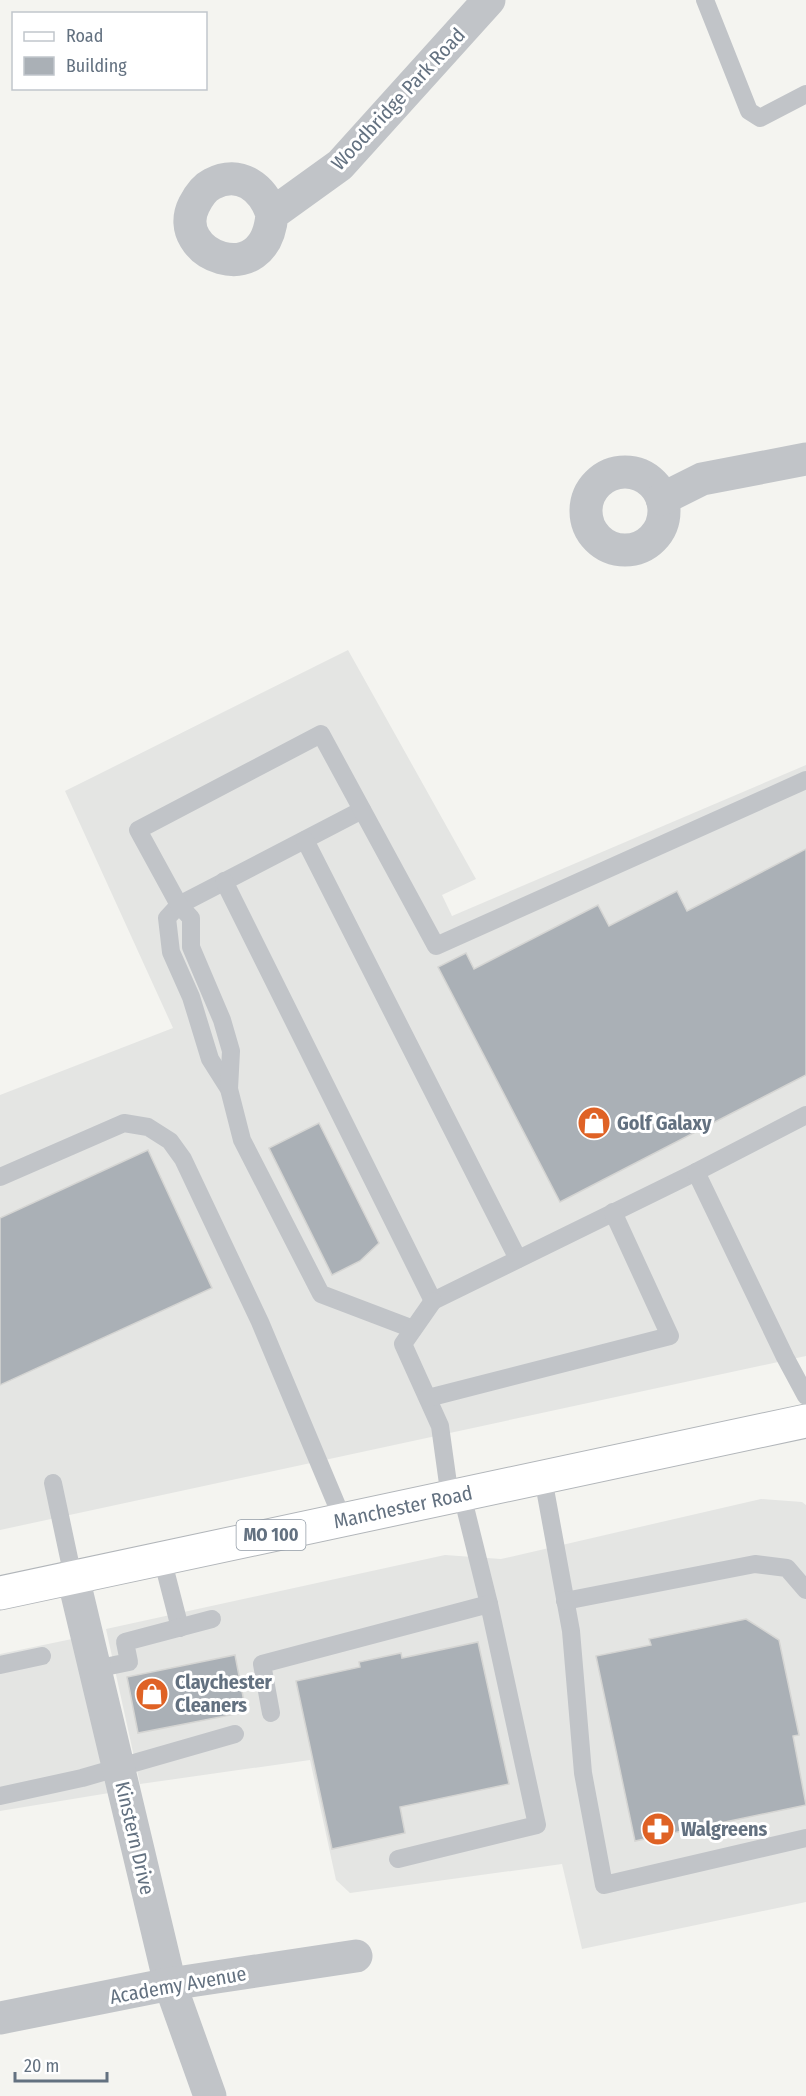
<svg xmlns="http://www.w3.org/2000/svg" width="806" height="2096" font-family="'Fira Sans Condensed',sans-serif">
<rect width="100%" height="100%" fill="#f4f4f0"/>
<g fill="#e4e5e3">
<polygon points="348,650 476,879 442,895 452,916 806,765 806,1356 0,1530 0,1095 173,1028 65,791"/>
<polygon points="761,1499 802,1502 806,1505 806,1902 582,1949 562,1864 350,1893 336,1880 310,1760 140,1784 106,1629 445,1555 501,1559"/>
<polygon points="72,1639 109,1793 0,1811 0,1654"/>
</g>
<g fill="#aab0b6" stroke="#d5d5d3" stroke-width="1.5">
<polygon points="806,849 806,1075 560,1202 438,967 466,953 474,969 598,905 609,926 677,891 687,911"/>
<polygon points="319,1123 379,1243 360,1261 332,1275 269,1148"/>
<polygon points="148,1150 212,1288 0,1385 0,1218"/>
<polygon points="746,1619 779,1640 799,1735 793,1736 806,1805 635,1841 596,1656 651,1645 649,1639"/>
<polygon points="478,1642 509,1784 400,1807 405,1833 332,1849 296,1681 360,1667 359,1662 401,1653 402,1658"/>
<polygon points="235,1655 246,1712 138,1733 127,1677"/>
</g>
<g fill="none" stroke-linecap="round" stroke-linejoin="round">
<g stroke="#b2b6ba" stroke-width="35">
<g id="primary">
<path id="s1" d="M0,1593l806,-172"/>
</g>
</g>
<g stroke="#c1c4c8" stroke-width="18">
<polyline points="705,0 749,111 760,118 806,94"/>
<polyline points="362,810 179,905 167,918 171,952 191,997 210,1059 229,1089 242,1140 321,1294 413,1329"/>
<polyline points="305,840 518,1259"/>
<polyline points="224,881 433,1301 696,1172"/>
<polyline points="229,1089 231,1051 222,1020 191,947 191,918 179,905 138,830 321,734 436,946 806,780"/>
<polyline points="806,1115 696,1172 785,1357 806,1396"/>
<polyline points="0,1177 124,1123 148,1127 170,1141 183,1159 260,1322 343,1520"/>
<polyline points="433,1301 403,1344 440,1426 450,1498"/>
<polyline points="428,1398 670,1336 613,1212"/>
<polyline points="543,1478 571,1631 583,1773 604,1885 806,1838"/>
<polyline points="53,1483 73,1577"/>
<polyline points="462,1495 489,1604"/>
<polyline points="162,1558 180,1628"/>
<polyline points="565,1601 755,1564 787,1568 806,1590"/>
<polyline points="0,1665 42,1656"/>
<polyline points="95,1669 129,1662 125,1642 212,1619"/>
<polyline points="271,1713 262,1664 489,1604 537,1825 398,1859"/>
<polyline points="0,1796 82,1778 235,1734"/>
</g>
<g stroke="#c1c4c8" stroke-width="33">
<path d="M272,214c-9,-26 -32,-45 -60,-30 -8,4 -14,13 -18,21 -25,49 72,89 78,9l68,-49 149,-165"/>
<circle cx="625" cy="511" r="39"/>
<polyline points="662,499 702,479 806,459"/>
<polyline points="73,1577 170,1984 210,2096"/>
<polyline points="0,2018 170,1984 356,1956"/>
</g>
<use href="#primary" stroke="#fff" stroke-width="33"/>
</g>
<defs>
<g id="shop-disc" transform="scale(1.725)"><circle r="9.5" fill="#df6225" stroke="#fff"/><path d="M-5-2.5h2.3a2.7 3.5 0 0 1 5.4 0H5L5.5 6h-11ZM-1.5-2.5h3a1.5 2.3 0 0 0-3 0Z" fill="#fff"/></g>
<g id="pharmacy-disc" transform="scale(1.725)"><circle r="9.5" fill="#df6225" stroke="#fff"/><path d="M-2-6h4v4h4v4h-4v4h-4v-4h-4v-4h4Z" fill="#fff"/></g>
</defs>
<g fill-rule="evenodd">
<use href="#shop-disc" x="594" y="1123"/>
<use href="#shop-disc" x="152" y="1694"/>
<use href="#pharmacy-disc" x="658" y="1829"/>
</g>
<g text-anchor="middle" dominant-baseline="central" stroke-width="6" stroke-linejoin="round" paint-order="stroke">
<rect fill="#fff" stroke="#929ca6" stroke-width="1.5" x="236.5" y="1520" width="69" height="30" rx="4.5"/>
<g font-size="18" font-weight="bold" fill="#637180">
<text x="271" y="1535">MO 100</text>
</g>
<g font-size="20" fill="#637180" stroke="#fff">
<text transform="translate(398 99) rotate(-47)">Woodbridge Park Road</text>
<text stroke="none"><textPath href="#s1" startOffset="412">Manchester Road</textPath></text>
<text transform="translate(135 1838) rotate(77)">Kinstern Drive</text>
<text transform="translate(178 1985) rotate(-10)">Academy Avenue</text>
</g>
<g font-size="20" font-weight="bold" fill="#637180" stroke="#fff" text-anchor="start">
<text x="617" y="1123">Golf Galaxy</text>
<text x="175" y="1682">Claychester<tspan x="175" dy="23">Cleaners</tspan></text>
<text x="681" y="1829">Walgreens</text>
</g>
</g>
<rect x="12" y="12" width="195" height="78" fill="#ffffff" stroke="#c1c6cc" stroke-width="1.5"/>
<rect x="24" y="32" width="30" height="9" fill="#ffffff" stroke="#c1c6cc" stroke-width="1.5"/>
<text x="66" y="42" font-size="18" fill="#637180">Road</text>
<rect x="24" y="57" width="30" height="18" fill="#aab0b6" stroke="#c1c6cc" stroke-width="1.5"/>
<text x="66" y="72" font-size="18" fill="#637180">Building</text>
<path d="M15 2072v9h92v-9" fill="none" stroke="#637180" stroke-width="3"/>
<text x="24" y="2072" font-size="18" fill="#637180" stroke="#ffffff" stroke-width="4.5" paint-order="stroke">20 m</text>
</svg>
